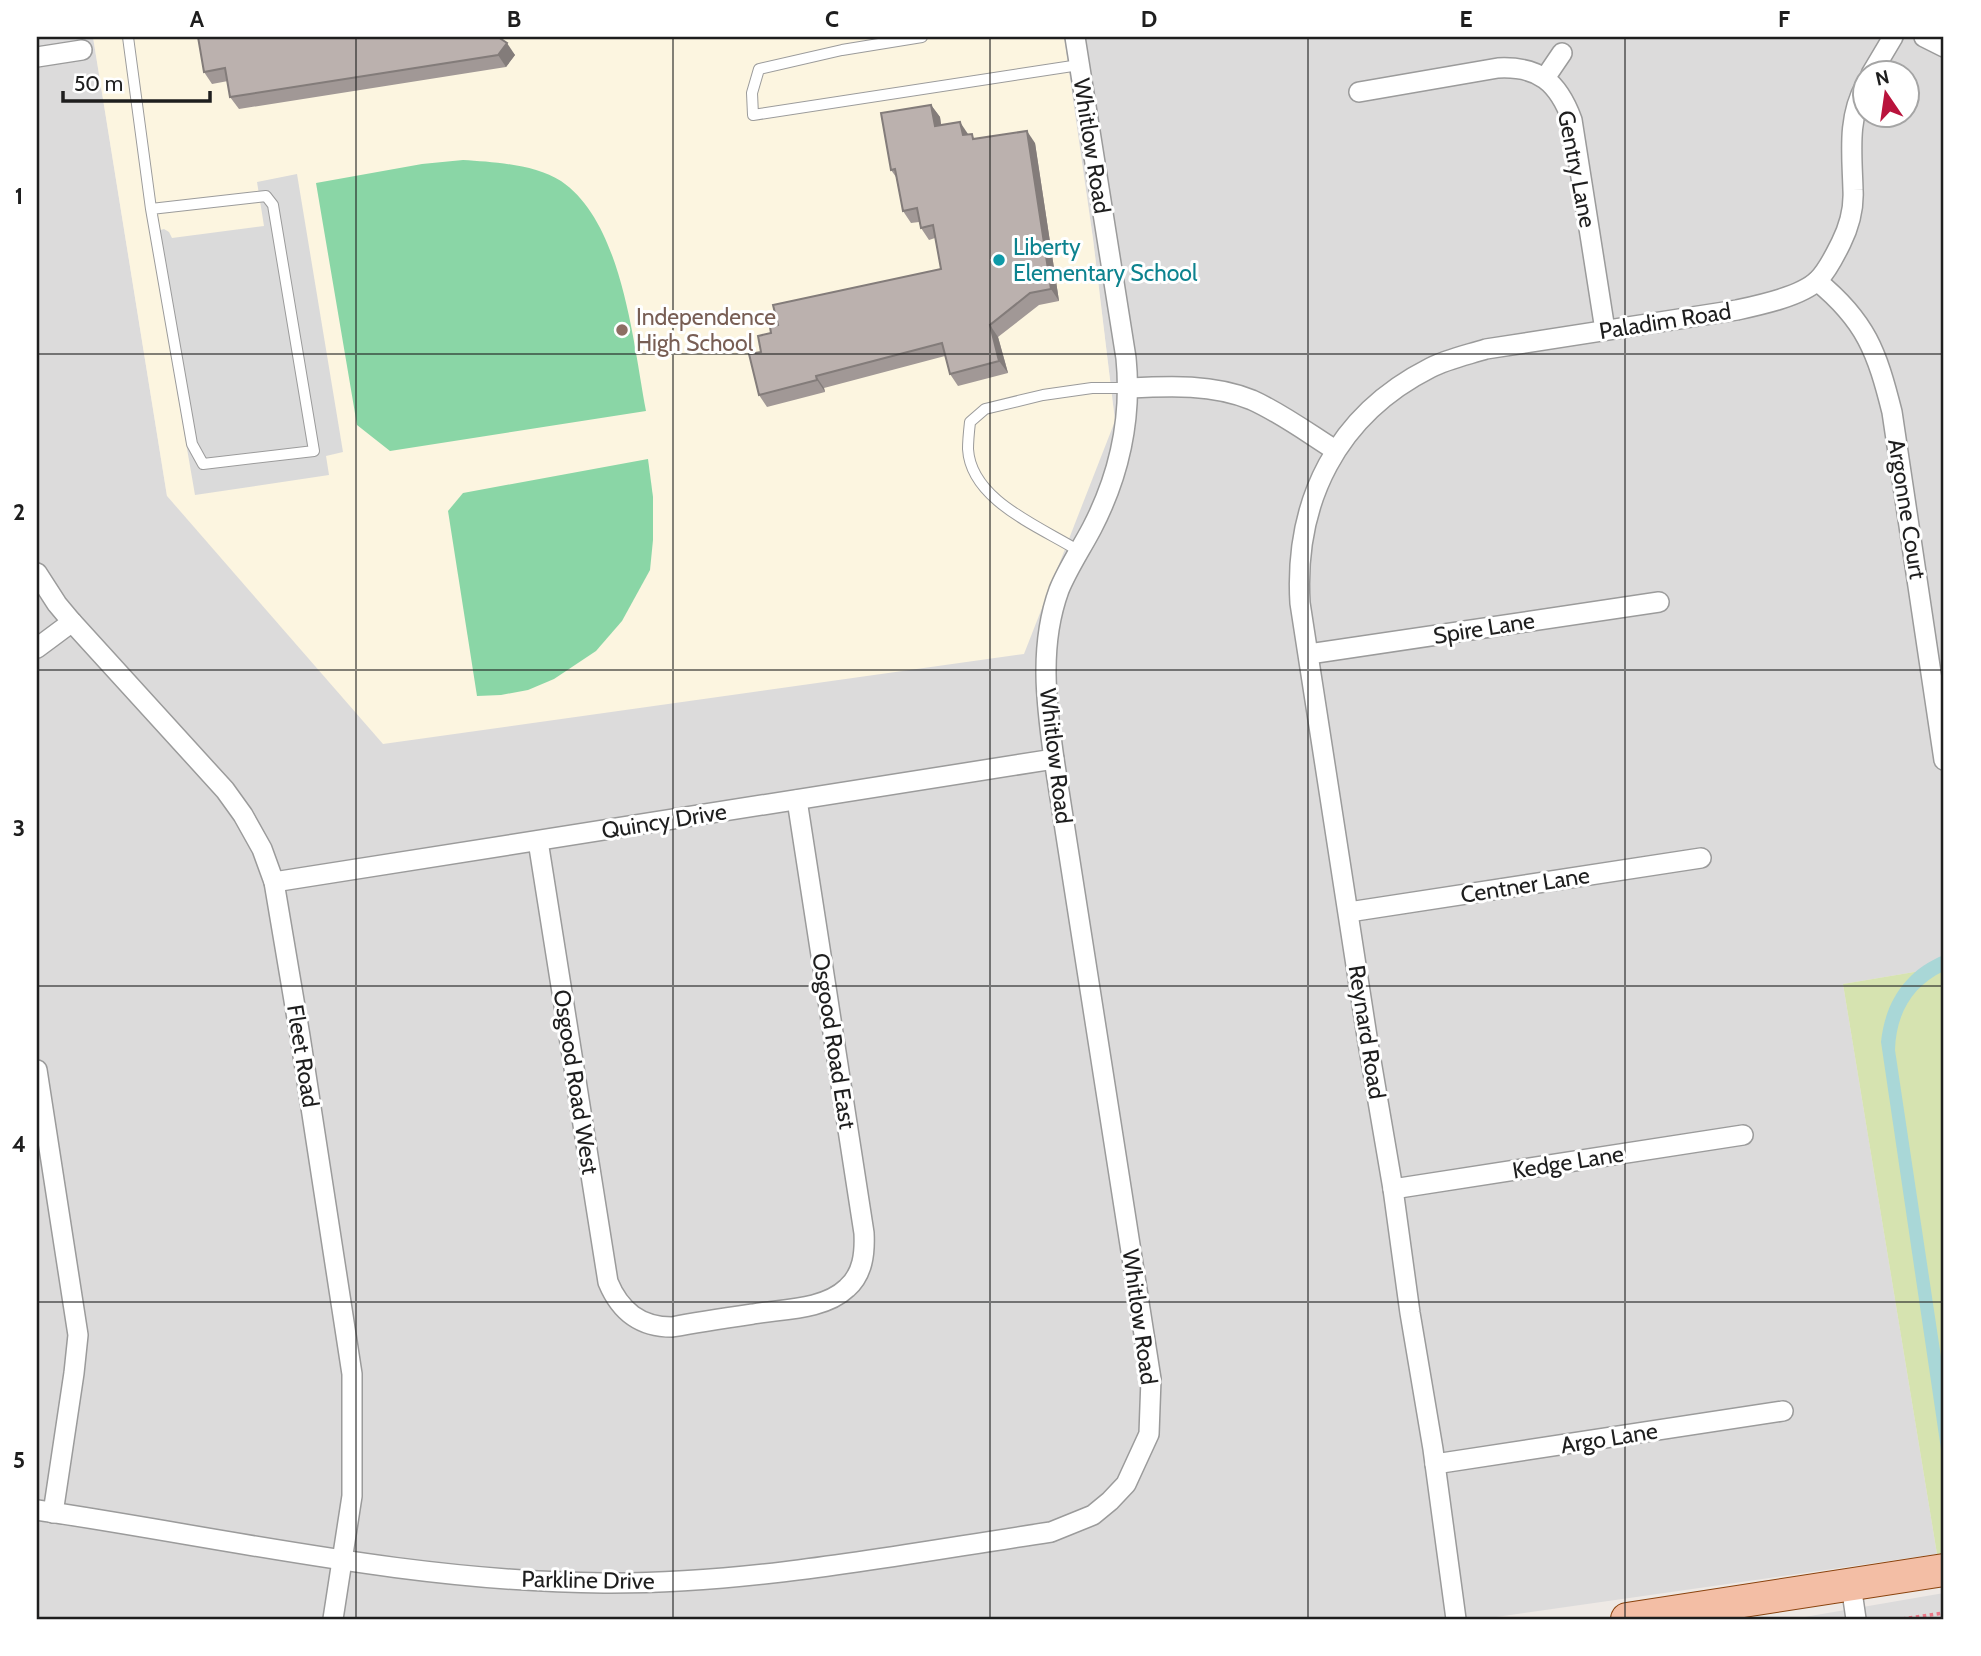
<svg xmlns="http://www.w3.org/2000/svg" width="1981" height="1656" font-family="Cabin,sans-serif">
<rect width="100%" height="100%" fill="#eee9e5"/>
<g fill="#dcdbdb" fill-rule="evenodd">
<path d="M37,37h56l74,459 948,-75 -22,-182 -29,-202h880v930l-101,17 94,570 -455,65h-1445zM1866,74h42v42h-42z"/>
<polygon points="1944,1593 1944,1619 1793,1619"/>
</g>
<polygon fill="#fcf5e0" points="93,37 1064,37 1093,239 1115,421 1024,654 383,744 167,496"/>
<polygon fill="#d6e3b0" points="1944,967 1944,1553 1937,1554 1843,984"/>
<g fill="#8ad6a6">
<path d="M463,160c30,2 71,4 98,21 62,42 72,162 85,230l-256,40 -33,-26 -41,-242 106,-19z"/>
<polygon points="648,459 653,497 653,540 650,570 622,621 596,651 554,679 528,690 501,695 477,696 448,511 463,493"/>
</g>
<polygon fill="#dadada" points="297,174 343,452 326,456 329,475 195,495 150,233 164,229 169,232 172,238 264,226 257,182"/>
<path fill="#a9d7d7" d="M1944,955v16c-32,15 -48,43 -49,79l49,327v81l-2,-2 -61,-414c4,-40 25,-72 63,-87z"/>
<g fill="none" stroke-linecap="round" stroke-linejoin="round">
<g stroke="#9b9b9b" stroke-width="12">
<g id="service">
<polyline points="128,37 151,209 192,444 203,464 314,451 273,205 266,196 151,209"/>
<polyline points="922,37 842,50 759,69 752,93 753,115 1079,65"/>
<path d="M1079,551c-38,-24 -108,-50 -111,-102 0,-9 1,-18 2,-27l15,-13 58,-14 49,-7h37"/>
</g>
</g>
<g stroke="#9b9b9b" stroke-width="22">
<g id="minor">
<polyline points="1924,37 1944,47"/>
<polyline points="37,57 82,50"/>
<polyline points="1871,74 1893,37"/>
<polyline points="1545,78 1562,53"/>
<path d="M1359,92l139,-24c41,-2 60,14 74,52l33,210"/>
<path d="M1817,281c49,40 60,71 75,131l52,348"/>
<path d="M1129,388c41,-2 84,-4 123,12 29,13 56,33 83,50"/>
<polyline points="37,573 57,604 72,622 225,790 243,815 262,849 274,882 300,1036 352,1374 352,1496 333,1619"/>
<polyline points="37,648 72,622"/>
<polyline points="1309,654 1659,602"/>
<path d="M538,841l70,441c12,29 32,45 64,45 27,-5 54,-9 81,-13 29,-5 71,-4 94,-26 16,-14 18,-35 17,-55l-67,-433"/>
<polyline points="274,882 1054,759"/>
<polyline points="1349,912 1701,858"/>
<polyline points="37,1070 78,1335 74,1373 53,1513"/>
<polyline points="1393,1189 1743,1135"/>
<polyline points="1435,1464 1783,1411"/>
<path d="M37,1510c188,28 376,72 567,73 150,1 299,-29 447,-51l42,-17 17,-14 16,-17 23,-50 2,-55 -97,-620c-8,-57 -15,-114 5,-169 9,-22 22,-41 33,-62 28,-54 40,-109 34,-170l-51,-321"/>
<polyline points="1851,1585 1856,1619"/>
<path d="M1456,1619l-23,-170 -23,-136 -17,-124 -25,-146 -68,-440c-6,-102 37,-188 130,-235 17,-9 37,-13 56,-19l251,-39c23,-5 65,-14 81,-30 10,-10 17,-25 23,-37 8,-16 13,-35 12,-53 -1,-37 -6,-72 13,-106"/>
</g>
</g>
<g stroke="#8a430e" stroke-width="34">
<polyline id="primary" points="1627,1619 1944,1570"/>
</g>
<polyline stroke="#ec7888" stroke-width="3.5" stroke-dasharray="3.5 3.5" stroke-linecap="butt" points="1902,1619 1944,1613"/>
<use href="#service" stroke="#fff" stroke-width="10"/>
<use href="#minor" stroke="#fff" stroke-width="19"/>
<use href="#primary" stroke="#f3bea5" stroke-width="32"/>
</g>
<g fill="#a19896">
<polygon points="198,37 505,37 499,38 515,55 506,67 239,109 230,97 228,81 212,84 204,72"/>
<polygon points="931,105 940,117 941,125 968,134 975,139 1035,143 1059,301 1039,305 998,337 1008,373 958,386 950,374 945,356 824,388 825,392 767,407 759,395 761,352 771,333 778,325 941,269 935,238 929,240 921,228 919,222 911,223 903,211 896,177 891,170"/>
</g>
<g fill="#837c7a">
<polygon points="507,43 515,55 506,67 498,55"/>
<polygon points="931,105 940,117 943,138 935,126"/>
<polygon points="960,122 968,134 963,135"/>
<polygon points="1027,131 1035,143 1059,301 1051,289"/>
<polygon points="990,325 998,337 1008,373 999,361"/>
<polygon points="816,376 824,388 825,392 817,380"/>
</g>
<g fill="#bbb1ae" stroke="#837c7a" stroke-width="2">
<polygon points="198,37 498,37 507,43 498,55 230,97 225,68 204,72"/>
<polygon points="931,105 935,126 960,122 963,135 972,134 973,139 1027,131 1051,289 1030,293 990,325 999,361 950,374 942,343 816,376 817,380 759,395 749,354 761,352 758,336 771,333 770,327 778,325 773,305 941,269 933,225 921,228 917,208 903,211 895,169 891,170 881,113"/>
</g>
<path fill="none" stroke="#1e1e1e" stroke-width="2" stroke-opacity="0.55" d="M356,37v1582M673,37v1582M990,37v1582M1308,37v1582M1625,37v1582M37,354h1907M37,670h1907M37,986h1907M37,1302h1907"/>
<circle fill="#0f9aa8" stroke="#fff" stroke-width="2.5" cx="999" cy="260" r="7"/>
<circle fill="#8d6e63" stroke="#fff" stroke-width="2.5" cx="622" cy="330" r="7"/>
<g text-anchor="middle" dominant-baseline="central" stroke-width="6" stroke-linejoin="round" paint-order="stroke">
<g font-size="23" fill="#1e1e1e" stroke="#fff">
<text transform="translate(1092 146) rotate(81)">Whitlow Road</text>
<text transform="translate(1577 169) rotate(79)">Gentry Lane</text>
<text transform="translate(1665 321) rotate(-9)">Paladim Road</text>
<text transform="translate(1907 509) rotate(81)">Argonne Court</text>
<text transform="translate(1484 628) rotate(-9)">Spire Lane</text>
<text transform="translate(1056 756) rotate(83)">Whitlow Road</text>
<text transform="translate(664 821) rotate(-9)">Quincy Drive</text>
<text transform="translate(1525 885) rotate(-9)">Centner Lane</text>
<text transform="translate(1367 1032) rotate(81)">Reynard Road</text>
<text transform="translate(834 1041) rotate(81)">Osgood Road East</text>
<text transform="translate(303 1056) rotate(81)">Fleet Road</text>
<text transform="translate(576 1082) rotate(81)">Osgood Road West</text>
<text transform="translate(1568 1162) rotate(-9)">Kedge Lane</text>
<text transform="translate(1140 1317) rotate(82)">Whitlow Road</text>
<text transform="translate(1609 1438) rotate(-9)">Argo Lane</text>
<text transform="translate(588 1580) rotate(1)">Parkline Drive</text>
</g>
<g font-size="23" fill="#0d838f" stroke="#fff" text-anchor="start">
<text x="1013" y="247">Liberty<tspan x="1013" dy="26">Elementary School</tspan></text>
</g>
<g font-size="23" fill="#785e54" stroke="#fff" text-anchor="start">
<text x="636" y="317">Independence<tspan x="636" dy="26">High School</tspan></text>
</g>
</g>
<rect width="1981" height="1656" fill="none" stroke="#ffffff" stroke-width="77"/>
<g transform="translate(1886 94) rotate(347)"><circle r="33" fill="#ffffff" stroke="#a5a5a5" stroke-width="2"/>
<path d="M0-5L12 26L0 18L-12 26Z" fill="#b9133c"/>
<text y="-10" font-size="19" font-weight="bold" text-anchor="middle" fill="#1e1e1e">N</text>
</g>
<path d="M63 91v10h147v-10" fill="none" stroke="#1e1e1e" stroke-width="3.5"/>
<text x="74" y="91" font-size="21" fill="#1e1e1e" stroke="#ffffff" stroke-width="5" paint-order="stroke">50 m</text>
<rect x="38" y="38" width="1904" height="1580" fill="none" stroke="#1e1e1e" stroke-width="2.5"/>
<g font-size="23" text-anchor="middle" font-weight="bold" fill="#1e1e1e">
<text x="197" y="27">A</text>
<text x="514" y="27">B</text>
<text x="832" y="27">C</text>
<text x="1149" y="27">D</text>
<text x="1466" y="27">E</text>
<text x="1784" y="27">F</text>
<text x="19" y="204">1</text>
<text x="19" y="520">2</text>
<text x="19" y="836">3</text>
<text x="19" y="1152">4</text>
<text x="19" y="1468">5</text>
</g>
</svg>
